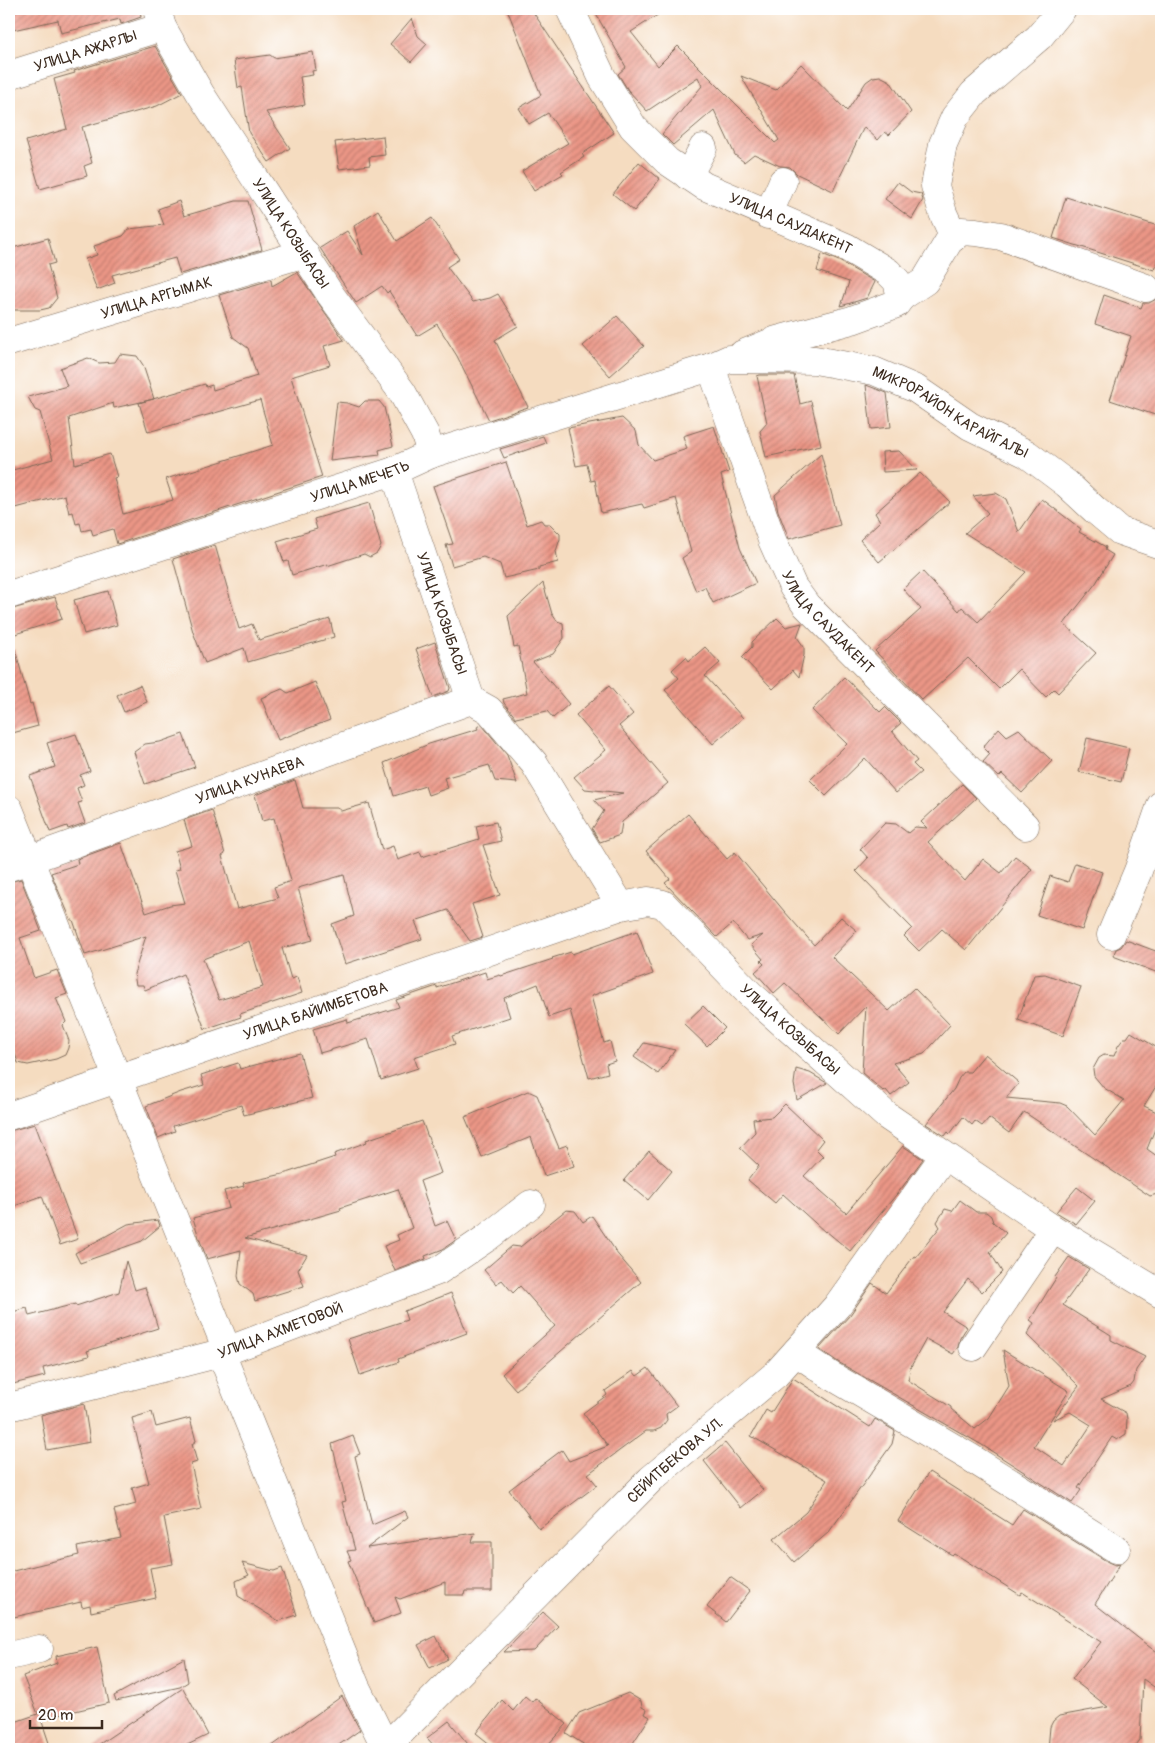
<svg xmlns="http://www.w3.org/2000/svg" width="1170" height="1758" font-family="Pangolin,sans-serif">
<defs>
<pattern id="building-hatch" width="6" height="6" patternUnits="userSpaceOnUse" patternTransform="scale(1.25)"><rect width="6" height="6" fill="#eb9686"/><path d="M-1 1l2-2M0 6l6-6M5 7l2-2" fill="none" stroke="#c07b6d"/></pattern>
</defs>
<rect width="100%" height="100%" fill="#fff"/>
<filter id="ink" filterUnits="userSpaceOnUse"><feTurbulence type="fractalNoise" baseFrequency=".02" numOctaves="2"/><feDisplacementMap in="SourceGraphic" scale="10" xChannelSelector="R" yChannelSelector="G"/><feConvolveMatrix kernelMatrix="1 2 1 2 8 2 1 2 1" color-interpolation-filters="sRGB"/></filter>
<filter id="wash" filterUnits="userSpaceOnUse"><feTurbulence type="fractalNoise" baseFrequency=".0096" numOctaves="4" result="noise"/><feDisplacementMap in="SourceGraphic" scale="20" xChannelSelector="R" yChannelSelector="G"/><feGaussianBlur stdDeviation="1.12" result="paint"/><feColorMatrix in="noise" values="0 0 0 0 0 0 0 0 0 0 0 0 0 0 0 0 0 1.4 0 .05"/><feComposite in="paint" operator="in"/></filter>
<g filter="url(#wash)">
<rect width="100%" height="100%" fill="#f5dcc0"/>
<g id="blocks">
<g fill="url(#building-hatch)" fill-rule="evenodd">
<polygon points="9,9 140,9 141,17 121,24 120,19 61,33 58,20 13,30 9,18"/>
<polygon points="507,9 531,9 614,133 582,154 584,157 561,172 563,174 534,191 522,171 568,143 548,113 529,124 519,108 541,95"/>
<polygon points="593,9 667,9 631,32 658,66 678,46 775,143 779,140 741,76 776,90 801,64 847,111 866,82 873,77 880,76 890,81 911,112 889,135 885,132 878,140 864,127 833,191 797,174 790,167 780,166 754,154 744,162 735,155 714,110 673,145 662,134 702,86 698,77 647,111 628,90 618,74 626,67"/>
<polygon points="412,18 418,36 427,44 411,62 390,44"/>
<polygon points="155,46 182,93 157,106 82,127 92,163 84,166 87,176 40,189 26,141 67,129 54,79 75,73 74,71"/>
<polygon points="313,52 316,70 312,71 313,75 300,77 305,105 266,112 290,148 269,162 249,133 242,87 238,88 234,60 270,55 274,58"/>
<polygon points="383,136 385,155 369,157 370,165 339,169 335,142"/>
<polygon points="639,162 660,179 634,211 613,194"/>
<polygon points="898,182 911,192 921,194 923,200 912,219 885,199"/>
<polygon points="1066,197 1161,227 1161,248 1154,270 1053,238"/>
<polygon points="179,201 184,216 236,201 248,201 262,250 180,274 175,258 112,275 115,283 97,290 85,259 97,255 94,246 123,236 129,229 164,225 158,209"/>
<polygon points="378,210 397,241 432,218 459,259 447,267 473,302 490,298 498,294 518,326 495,340 528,407 489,420 457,356 437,324 417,336 389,291 387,293 382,286 356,303 320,248 347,231 363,255 354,226"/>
<polygon points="48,238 55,263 48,265 57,298 49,308 40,310 9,310 9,249"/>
<polygon points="822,254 839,261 875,282 867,298 841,306 849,282 817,271"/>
<polygon points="297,272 344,340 324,346 330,365 291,377 322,477 117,544 113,529 93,535 91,529 82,531 80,523 76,524 73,512 69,513 65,495 12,509 9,498 9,471 53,459 40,412 35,410 28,397 67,386 60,368 88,358 99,363 115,362 120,354 137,356 143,365 154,399 114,408 113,403 69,418 75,464 110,454 117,477 114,478 123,514 173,500 166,479 273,445 260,400 148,432 139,403 205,384 206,387 212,385 213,390 257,376 248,348 233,337 219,295 271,280 272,286"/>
<polygon points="1104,295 1141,308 1143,303 1149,303 1158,298 1161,299 1161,395 1155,415 1110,400 1131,336 1095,324"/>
<polygon points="617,316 644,346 610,376 583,346"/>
<polygon points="760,375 794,375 800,404 811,401 821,445 766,457 760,431 767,423 757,376"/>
<polygon points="866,385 887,393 891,427 871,429"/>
<polygon points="365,401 379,401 384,407 393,446 379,450 380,455 330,461 337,402 347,403 359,407"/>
<polygon points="622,418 636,431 639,445 653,460 687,449 683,436 714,426 729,472 721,475 740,548 756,583 713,603 705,587 696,591 682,558 691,552 676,498 644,508 642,504 601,513 595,480 591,481 587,464 576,466 568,428"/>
<polygon points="543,436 546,443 504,458 500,449"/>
<polygon points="899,451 917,470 883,472 882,452"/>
<polygon points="821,454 840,525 789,539 778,511 775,495"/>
<polygon points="506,462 527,525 541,520 544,524 550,524 560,534 560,539 556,551 558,562 539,567 539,570 504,578 500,564 483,557 452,566 446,545 453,544 433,486"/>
<polygon points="920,473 950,502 879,562 860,540 880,521 875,513"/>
<polygon points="996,493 1006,499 1019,532 1042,499 1081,529 1079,532 1106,547 1105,550 1113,555 1096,583 1064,624 1096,653 1058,693 1054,689 1046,697 1019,669 999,689 968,658 922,700 875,651 921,609 903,589 922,571 959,611 962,607 978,622 1026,572 965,533 988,513 973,496"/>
<polygon points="369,503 381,546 377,553 370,557 364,554 327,566 328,564 292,575 288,561 284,562 277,541 317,529 314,519"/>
<polygon points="215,545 239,629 252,624 259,640 330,619 334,637 248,662 244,648 205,663 193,632 173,559"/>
<polygon points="543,583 552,614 557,621 563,623 564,638 553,654 533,662 569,704 553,718 547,711 516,718 504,703 503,699 527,693 518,646 514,647 508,616"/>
<polygon points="108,591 117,625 84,634 74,600"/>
<polygon points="55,597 62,619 9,636 9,610"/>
<polygon points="777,618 786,627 802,623 797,637 804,647 804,655 799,677 793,670 773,689 742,657 752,647 752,642"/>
<polygon points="435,642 450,688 449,691 433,697 416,649"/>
<polygon points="705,647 720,663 705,676 743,718 713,744 665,690 679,678 672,670 686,657 689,661"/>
<polygon points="15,649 30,704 32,703 38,726 9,734 9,650"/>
<polygon points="844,677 880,712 885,707 901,723 892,731 917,761 913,764 921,772 896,793 865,758 826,796 810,780 847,744 812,710"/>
<polygon points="315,682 330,720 278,740 261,698 282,689 288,693"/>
<polygon points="140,685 147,702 124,712 117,695"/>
<polygon points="609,686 633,714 619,726 668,783 622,822 620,835 600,842 592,829 604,811 594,800 623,793 585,789 574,777 606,750 576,715"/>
<polygon points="482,725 507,755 517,783 495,781 489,765 444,778 448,788 428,795 425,786 394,796 384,763 429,744 478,729 477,727"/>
<polygon points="999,728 1007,736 1019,729 1052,761 1022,793 1002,774 999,777 983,762 990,754 983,747"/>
<polygon points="76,734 90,771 80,775 84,785 77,788 82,802 78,803 85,823 68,829 67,826 50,832 30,776 55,767 47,743"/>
<polygon points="183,734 195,767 145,784 134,752 145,744 160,742"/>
<polygon points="1087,738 1129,748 1121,782 1079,772"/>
<path d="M295,780l8,28h34l4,3 28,-8 13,47 11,-4 5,14 22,-8 2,5 57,-18 -3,-13 20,-4 5,19 -18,4 17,50 -28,9 11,33 -13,4 -22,-31 -33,11 7,18 -77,25 -13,-40 22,-8 -10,-41 -46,13 15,52 -31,8 9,31 6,-2 5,16 -62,21 1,3 -36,12 -22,-55 -38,16 -2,-5h-7l-2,-11 12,-38 -61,19 -12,-35h-2l-20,-47 27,-9 -1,-5 44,-16 25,70 24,-8 15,-2 -10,-33 5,-1 -5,-18 17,-5 -8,-26 28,-10 13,44 -3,2 15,53 41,-11 -4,-11 17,-6 -17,-63 -12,3 -7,-26zM249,941l14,46 -44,13 -16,-41z"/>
<polygon points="962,784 976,798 928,842 965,881 983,859 1001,873 1015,856 1032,869 966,950 942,929 919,951 904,936 912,928 856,871 868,858 860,849 885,823 896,824 908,833 915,827 927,828 921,822"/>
<polygon points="688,814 727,859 735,852 784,911 814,945 841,917 857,931 832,957 889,1011 914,988 950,1025 924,1054 893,1063 909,1082 891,1096 886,1090 883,1091 862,1073 866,1006 839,1034 785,983 774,993 755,972 764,964 761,961 763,959 751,945 763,935 747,940 733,923 717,937 665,883 670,879 646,851"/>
<polygon points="1075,863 1102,872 1082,930 1037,915 1050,876 1068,882"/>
<polygon points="21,879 41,931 20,938 34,978 57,970 67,994 56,998 66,1022 63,1025 69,1041 68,1048 65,1055 56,1059 28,1065 18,1063 9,1035 9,882"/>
<polygon points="637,931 653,974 591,996 604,1043 610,1041 615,1061 606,1064 608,1073 589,1078 570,1010 549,1017 538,984 504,998 510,1017 452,1036 455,1044 414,1057 418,1068 381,1080 368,1039 320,1053 313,1029 347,1019 348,1023 399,1007 396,1000 437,986 437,988 485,972 487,979 500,975 501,976 553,959 552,958 571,952 572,954"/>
<polygon points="1126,940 1161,953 1161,974 1113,956 1116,949 1121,947"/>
<polygon points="1045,974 1081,987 1063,1036 1018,1020 1034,975"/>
<polygon points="703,1006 725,1028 707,1046 684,1024"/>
<polygon points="1131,1032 1159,1049 1158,1054 1161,1057 1161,1078 1144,1106 1161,1114 1147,1149 1161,1159 1161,1193 1150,1196 1024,1112 1009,1133 989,1118 982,1126 975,1121 972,1125 963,1117 950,1134 948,1132 945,1136 926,1124 954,1089 959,1078 964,1072 970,1072 985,1054 1019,1083 1006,1098 1060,1103 1067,1106 1095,1135 1124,1100 1104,1088 1094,1076 1093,1069 1099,1058 1104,1055 1114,1056 1118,1046 1124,1038 1127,1038"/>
<polygon points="644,1043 675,1050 658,1074 634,1057"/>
<polygon points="300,1053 312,1098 244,1115 241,1105 173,1126 175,1131 158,1138 146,1106 181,1092 204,1085 201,1075 238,1063 240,1069"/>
<polygon points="796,1069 810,1073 827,1083 797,1100 794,1084"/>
<polygon points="528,1091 537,1095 559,1148 567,1145 574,1166 544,1176 531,1137 482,1157 465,1117"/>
<polygon points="785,1104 823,1140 816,1149 823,1156 804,1176 846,1213 903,1146 923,1159 901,1189 850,1251 826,1231 825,1232 783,1194 775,1203 748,1180 759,1166 740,1148 755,1132 753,1119 772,1117"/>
<polygon points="422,1121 441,1173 420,1181 435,1226 447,1221 456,1240 443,1249 425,1256 426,1259 395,1271 384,1246 399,1240 397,1235 412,1228 398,1189 340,1208 341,1210 245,1238 307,1255 298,1270 304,1286 255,1301 253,1294 240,1284 238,1276 241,1250 207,1259 199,1238 193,1218 229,1208 224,1191 244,1186 243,1183 283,1174 335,1157 334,1154 367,1142 366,1140"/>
<polygon points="35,1124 78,1239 60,1245 42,1196 9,1208 9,1131"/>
<polygon points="649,1151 672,1171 648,1200 624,1180"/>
<polygon points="1077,1187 1095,1201 1076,1224 1056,1212"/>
<polygon points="960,1200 976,1212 986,1212 991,1216 993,1222 1006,1233 990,1252 1002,1272 982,1292 968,1279 943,1312 967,1327 960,1338 958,1347 953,1354 926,1339 909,1370 910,1371 908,1380 951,1407 951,1409 975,1429 989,1418 1009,1386 1003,1350 1069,1391 1034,1446 1064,1466 1091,1425 1070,1412 1053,1420 1079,1386 1027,1335 1034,1323 1030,1320 1056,1278 1055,1277 1069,1257 1089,1269 1063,1305 1111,1335 1111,1340 1145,1357 1136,1370 1134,1382 1131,1386 1101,1399 1126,1413 1127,1419 1126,1434 1117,1440 1112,1437 1078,1488 1081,1490 1072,1503 982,1445 838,1362 819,1349 850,1315 872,1283 886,1293 914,1256 916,1257 940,1227 937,1222 945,1209 952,1211"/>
<polygon points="566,1210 575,1211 583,1222 592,1216 615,1250 614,1250 641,1282 516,1390 502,1374 555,1326 520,1286 513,1293 502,1280 496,1284 484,1270 512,1246 520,1247"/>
<polygon points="158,1220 160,1226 142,1241 80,1263 75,1253 128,1224"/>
<polygon points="126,1261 135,1290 145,1287 158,1328 87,1351 89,1356 43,1368 45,1376 13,1384 9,1368 9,1313 27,1308 29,1316 75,1304 76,1306 119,1292"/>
<polygon points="451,1293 467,1333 398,1359 399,1362 360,1375 348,1339 407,1320 404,1311"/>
<polygon points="648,1368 677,1406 666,1414 667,1420 661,1428 654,1431 646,1431 588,1474 597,1485 539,1529 509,1490 562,1450 569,1461 608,1446 583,1413 607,1395 605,1391 633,1371 637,1376"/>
<polygon points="793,1378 870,1427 875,1419 895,1431 892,1444 829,1532 794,1562 774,1539 806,1512 827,1480 751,1436 766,1410 771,1413"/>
<polygon points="84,1404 90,1442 47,1450 41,1415"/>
<polygon points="152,1412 156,1427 190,1418 196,1441 192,1444 197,1462 191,1464 201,1509 164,1517 173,1564 150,1568 156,1598 91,1612 90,1605 82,1607 81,1602 14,1617 9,1597 9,1572 79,1555 77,1547 121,1538 114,1510 136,1504 132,1488 149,1483 132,1418"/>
<polygon points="353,1436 360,1454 355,1456 372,1525 405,1511 408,1517 367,1548 475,1533 472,1542 492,1542 492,1591 465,1591 464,1595 445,1595 445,1582 400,1599 395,1597 401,1613 374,1623 348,1561 351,1560 347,1551 355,1550 342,1502 346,1501 332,1444"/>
<polygon points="725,1443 763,1490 741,1508 704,1461"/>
<polygon points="929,1472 1012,1525 1023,1509 1108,1562 1115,1565 1120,1564 1095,1604 1161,1656 1161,1692 1143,1679 1140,1740 1133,1749 1048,1749 1050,1727 1053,1721 1059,1716 1108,1707 1072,1679 1101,1642 1022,1592 1020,1595 954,1553 952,1555 898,1521"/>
<polygon points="242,1563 274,1571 282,1568 297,1615 279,1621 238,1596 236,1581 249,1575"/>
<polygon points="730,1577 750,1591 726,1622 707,1607"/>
<polygon points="543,1612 558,1626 534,1651 504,1652"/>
<polygon points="436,1636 448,1659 430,1668 418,1645"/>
<polygon points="97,1647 109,1703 41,1719 51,1749 9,1749 9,1724 38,1714 23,1676 57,1663 56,1656"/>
<polygon points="184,1658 188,1682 180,1687 116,1701 114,1696"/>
<polygon points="183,1688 208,1735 179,1749 92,1749"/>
<polygon points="628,1693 641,1701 642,1707 647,1710 645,1714 650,1717 629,1749 591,1749 566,1733 579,1713"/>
<polygon points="342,1696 360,1730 333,1749 268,1749"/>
<polygon points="525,1696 532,1702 535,1698 567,1724 544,1749 496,1749 476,1733 502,1700 513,1711"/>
<polygon points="449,1721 472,1749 437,1749 427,1738"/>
</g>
</g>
</g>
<g filter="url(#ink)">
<use href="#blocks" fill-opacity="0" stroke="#7c6857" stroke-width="1"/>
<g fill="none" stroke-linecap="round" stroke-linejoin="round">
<g stroke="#7c6857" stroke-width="29">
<g id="minor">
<path id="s1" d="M157,9l5,18 38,66 130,201 72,98 23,42 6,20"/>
<path id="s2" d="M570,9l32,68 31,50 34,34 37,25 142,61 42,25 9,9 4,16 -5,7 -44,16 -75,20 -34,14"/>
<path id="s3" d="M9,75l153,-48"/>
<polyline points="688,176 703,148"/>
<polyline points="768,215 783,181"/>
<polyline points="954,237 943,213 935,186 943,144 955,117 974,93 1039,37 1062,9"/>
<polyline points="901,297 925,281 949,241 961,231 976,232 1001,236 1146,288"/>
<path id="s4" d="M9,342l296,-89"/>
<path id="s5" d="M711,367l61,173 21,47 13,18 219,221"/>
<path id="s6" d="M394,471l77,229"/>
<path id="s7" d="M9,595l385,-124 37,-17 280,-87 18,-8 86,1 59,11 42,18 54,37 57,28 40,30 28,26 25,21 41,14"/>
<polyline points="9,809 227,1350"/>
<path id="s8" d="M9,867l462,-167 18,10 45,53 87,143 27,-5 15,3 87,90 137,122 166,113 108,65"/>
<polyline points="1111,935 1138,871 1161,805"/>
<path id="s9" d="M9,1116l612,-210"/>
<polyline points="973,1347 1053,1229"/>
<polyline points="796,1352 830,1375 971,1458 1116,1549"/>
<polyline points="221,1353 356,1687 386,1748"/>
<path id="s10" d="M9,1407l212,-54 217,-82 47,-32 46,-35"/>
<polyline points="9,1656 39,1649"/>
<path id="s11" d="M384,1749l267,-270 125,-105 61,-68 107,-150"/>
</g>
</g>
<use href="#minor" stroke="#fff" stroke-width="28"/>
</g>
</g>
<g text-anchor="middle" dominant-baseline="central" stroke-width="5" stroke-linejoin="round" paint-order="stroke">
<g font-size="15" fill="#3b2a1e" stroke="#fff">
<text stroke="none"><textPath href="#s3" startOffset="80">УЛИЦА АЖАРЛЫ</textPath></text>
<text stroke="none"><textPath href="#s2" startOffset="321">УЛИЦА САУДАКЕНТ</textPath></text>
<text stroke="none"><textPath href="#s1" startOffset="262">УЛИЦА КОЗЫБАСЫ</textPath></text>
<text stroke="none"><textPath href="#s4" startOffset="154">УЛИЦА АРГЫМАК</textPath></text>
<text stroke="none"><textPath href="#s7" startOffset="991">МИКРОРАЙОН КАРАЙГАЛЫ</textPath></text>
<text stroke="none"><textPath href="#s7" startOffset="369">УЛИЦА МЕЧЕТЬ</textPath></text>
<text stroke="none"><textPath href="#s6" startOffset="150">УЛИЦА КОЗЫБАСЫ</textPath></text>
<text stroke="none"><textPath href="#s5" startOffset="284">УЛИЦА САУДАКЕНТ</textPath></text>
<text stroke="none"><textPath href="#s8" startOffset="256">УЛИЦА КУНАЕВА</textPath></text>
<text stroke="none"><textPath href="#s9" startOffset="324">УЛИЦА БАЙИМБЕТОВА</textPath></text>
<text stroke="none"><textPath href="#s8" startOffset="970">УЛИЦА КОЗЫБАСЫ</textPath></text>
<text stroke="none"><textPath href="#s10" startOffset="282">УЛИЦА АХМЕТОВОЙ</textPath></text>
<text stroke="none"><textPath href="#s11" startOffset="410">СЕЙИТБЕКОВА УЛ.</textPath></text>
</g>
</g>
<rect width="1170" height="1758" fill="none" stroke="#fff" stroke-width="30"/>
<path d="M30 1720v8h72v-8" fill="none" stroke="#3b2a1e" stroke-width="2.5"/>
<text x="38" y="1720" font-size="15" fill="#3b2a1e" stroke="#ffffff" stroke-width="4" paint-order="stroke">20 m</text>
</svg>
